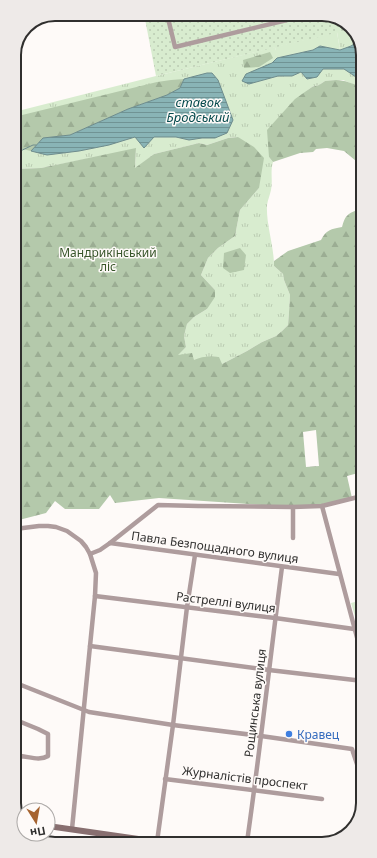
<svg xmlns="http://www.w3.org/2000/svg" width="377" height="858" font-family="'Noto Sans',sans-serif">
<defs>
<pattern id="grass-tufts" width="24" height="20" patternUnits="userSpaceOnUse"><rect width="24" height="20" fill="#d8eccf"/><path d="M3 7l-1-3M5 7V3M7 7l1-3M15 17l-1-3M17 17v-4M19 17l1-3" fill="none" stroke="#bacbb2"/></pattern>
<pattern id="forest-firs" width="22" height="20" patternUnits="userSpaceOnUse"><rect width="22" height="20" fill="#b4c9ab"/><path d="M5 1l3.5 6h-7zM16 11l3.5 6h-7z" fill="#9bad93"/></pattern>
<pattern id="garden-dots" width="8" height="8" patternUnits="userSpaceOnUse"><rect width="8" height="8" fill="#d8eccf"/><path d="M2 2h.1M6 6h.1" fill="none" stroke="#bacbb2" stroke-width="1.8" stroke-linecap="round"/></pattern>
<pattern id="water-rules" width="6" height="5" patternUnits="userSpaceOnUse"><rect width="6" height="5" fill="#89b4b6"/><path d="M0 2.5h6" fill="none" stroke="#709394"/></pattern>
</defs>
<rect width="100%" height="100%" fill="#fefaf8"/>
<g fill="url(#grass-tufts)">
<path d="M352,29l9,12v45l-6,-1 -12,-5 -18,1 -6,4 -7,2 -4,3 -39,67 4,5c-3,10 0,18 -2,28 -1,5 -3,9 -4,15 -1,20 7,40 7,61l9,8 1,6 6,15 -1,17 -1,13 -6,6 -6,5 -14,6 -15,9 -25,13 -28,-3 -17,-6 9,-8 -2,-11 3,-12 7,-7 13,-8 8,-19 -14,-15 7,-17 10,-10 17,-12 5,-26 19,-22 -21,-51 -10,1 -21,7 -8,-2 -45,11 -19,15 1,-20 -95,19 -27,1v-57l142,-36 119,-29 3,11 62,-8 -3,-18z"/>
<polygon points="362,600 363,643 351,603"/>
</g>
<g fill="url(#forest-firs)" fill-rule="evenodd">
<polygon points="270,52 273,58 259,67 244,68 243,60"/>
<polygon points="184,79 180,88 167,95 128,109 70,135 43,138 31,151 14,147 14,117 157,82 171,80"/>
<path d="M336,80c9,0 16,4 25,6v87l-5,-12 -12,-10 -17,-3 -11,1 -3,3 -13,1 -27,9 -4,-5 -2,-27 28,-31 17,-12 7,-2 6,-4z"/>
<path d="M238,137l16,10 10,11 -5,30 -19,22 -5,26 -17,12 -10,10 -7,17 14,15v7l-8,12 -13,8 -7,7 -3,12 2,11 -8,8 14,-2 2,7c8,-4 16,-4 25,-3l3,7 25,-13 15,-9 14,-6 6,-5 6,-6 1,-13 1,-17 -6,-15 -1,-6 -9,-8v-5l14,-10 33,-11c5,-10 10,-11 21,-13 3,-11 5,-13 15,-17l2,-8 2,-2 1,272 -15,4 5,22 -19,5 -40,4 -134,-9 -44,5 -5,-8 -11,14h-34l-10,-8 -9,12 -27,7 -4,2 -1,-353 27,-1 95,-20 -1,20 19,-14 45,-11 8,2 21,-7zM316,430l3,36 -13,1 -3,-35z"/>
<polygon points="240,248 246,255 244,270 230,273 223,268 224,253"/>
</g>
<polygon fill="#d8eccf" points="337,32 340,50 320,46 313,50 277,58 275,47"/>
<polygon fill="url(#garden-dots)" points="144,14 325,14 347,22 352,29 156,76"/>
<g fill="url(#water-rules)" stroke="#6e8c8d">
<polygon points="360,40 361,41 361,78 356,77 344,69 323,69 317,77 307,79 301,72 292,76 278,76 249,84 242,81 246,74 272,63 277,58 313,50 320,46 340,50 351,46"/>
<polygon points="207,73 212,73 218,80 233,120 227,133 215,138 202,138 189,140 176,137 154,137 144,148 135,137 109,145 79,151 47,155 31,151 43,138 70,135 128,109 167,95 180,88 184,79"/>
</g>
<g fill="none" stroke-linecap="round" stroke-linejoin="round">
<polyline stroke="#6e8c8d" stroke-width="1" points="14,154 33,145 36,145"/>
<g stroke="#ae9c9d" stroke-width="4.5">
<polyline points="167,14 175,47 312,14"/>
<polyline points="322,506 363,660"/>
<polyline points="293,507 293,538"/>
<polyline points="15,529 39,526 48,526 56,527 67,531 81,541 86,547 90,554 96,573 95,596 90,646 72,829"/>
<polyline points="110,543 158,505 198,506 293,507 322,506 362,496"/>
<polyline points="90,554 100,550 110,543 339,574"/>
<polyline points="95,596 275,618 354,629"/>
<polyline points="90,646 269,670 363,681"/>
<polyline points="16,683 89,712 173,725 261,736 352,749 363,782"/>
<path d="M16,720l22,9 10,5v22c-8,5 -18,1 -27,0l-5,8"/>
<polyline points="165,779 322,799"/>
<polyline points="157,842 173,725 187,607 195,555"/>
<path d="M247,842c13,-91 23,-183 35,-275"/>
</g>
<g stroke="#886f70" stroke-width="6">
<polyline points="19,821 24,822"/>
<polyline points="48,826 166,843"/>
</g>
</g>
<circle fill="#3f7fe0" stroke="#fefaf8" stroke-width="1.5" cx="289" cy="734" r="4"/>
<g text-anchor="middle" dominant-baseline="central" stroke-width="3" stroke-linejoin="round" paint-order="stroke">
<g font-size="12" fill="#38552a" stroke="#fefaf8">
<text x="108" y="252">Мандрикінський<tspan x="108" dy="14">ліс</tspan></text>
</g>
<g font-size="12" fill="#302f2e" stroke="#fefaf8">
<text transform="translate(215 547) rotate(8)">Павла Безпощадного вулиця</text>
<text transform="translate(226 602) rotate(7)">Растреллі вулиця</text>
<text transform="translate(255 703) rotate(-83)">Рощинська вулиця</text>
<text transform="translate(245 778) rotate(7)">Журналістів проспект</text>
</g>
<g font-size="12" fill="#366cbe" stroke="#fefaf8" text-anchor="start">
<text x="297" y="734">Кравец</text>
</g>
<g font-size="13" font-style="italic" fill="#064a4d" stroke="#fefaf8">
<text x="198" y="102">ставок<tspan x="198" dy="15">Бродський</tspan></text>
</g>
</g>
<path d="M0 0H377V858H0ZM55 21H322A34 34 0 0 1 356 55V803A34 34 0 0 1 322 837H55A34 34 0 0 1 21 803V55A34 34 0 0 1 55 21Z" fill="#eeeae8" fill-rule="evenodd"/>
<path fill="none" stroke="#302f2e" stroke-width="2" d="M55 21H322A34 34 0 0 1 356 55V803A34 34 0 0 1 322 837H55A34 34 0 0 1 21 803V55A34 34 0 0 1 55 21Z"/>
<g transform="translate(36 822) rotate(169)"><circle r="19" fill="#fefaf8" stroke="#aca9a7"/>
<path d="M0-3L7 15L0 10L-7 15Z" fill="#a66431"/>
<text y="-6" font-size="11" font-weight="bold" text-anchor="middle" fill="#302f2e">Пн</text>
</g>
</svg>
